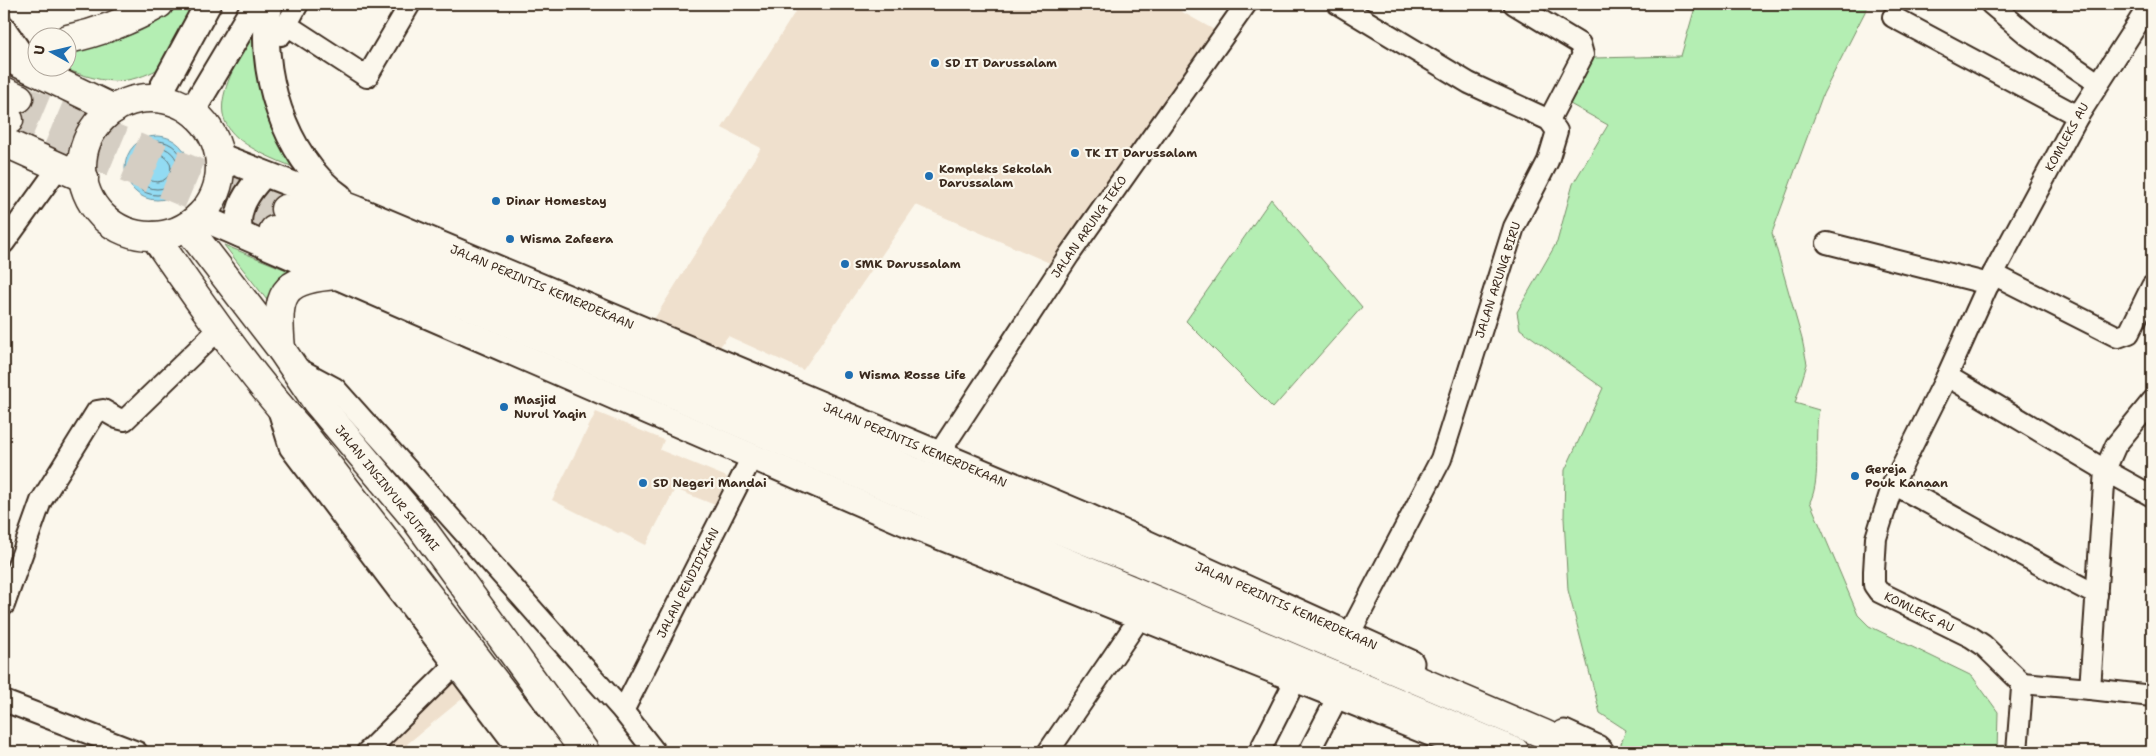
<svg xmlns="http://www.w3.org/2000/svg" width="2156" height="756" font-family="'Shantell Sans',sans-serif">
<rect width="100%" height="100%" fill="#fbf7ec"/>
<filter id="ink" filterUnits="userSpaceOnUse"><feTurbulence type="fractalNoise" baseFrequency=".02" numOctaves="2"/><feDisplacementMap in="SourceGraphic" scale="10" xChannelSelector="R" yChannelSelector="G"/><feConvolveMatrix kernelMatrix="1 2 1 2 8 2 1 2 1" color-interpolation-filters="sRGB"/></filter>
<g filter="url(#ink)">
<g fill="#efe0cd">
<polygon points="800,4 1168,4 1218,32 1052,264 916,205 803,370 728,336 719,348 651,324 761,148 722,128"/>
<polygon points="596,412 664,440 660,450 727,477 715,505 675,489 646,545 620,532 618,533 552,500"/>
<polygon points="454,673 468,694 407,744 411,752 370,752"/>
</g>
<g fill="#b4eeb3" stroke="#788c68">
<path d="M180,4h20c-7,14 -18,44 -28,55 -5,5 -15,11 -22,14 -34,15 -55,6 -88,-5h6v-15c34,-7 89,-22 112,-49z"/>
<path d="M1696,4h82l8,3 1,-3h82l-46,90 -51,139 30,106 5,25 -12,39 24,7c-6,29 3,67 -9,92l48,113 11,11 103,50 26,36 -1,40h-379l8,-22 -26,-17 -32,-123 -4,-72 1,-48 38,-82 -83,-59 -3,-17 40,-70 16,-58 35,-59 -38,-21 24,-46 87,-2z"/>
<path d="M254,25l12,78 7,24 23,41c-100,-38 -81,-61 -42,-143z"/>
<polygon points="1271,199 1362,307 1273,408 1186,321"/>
<polygon points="224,245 299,275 274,309"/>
</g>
<circle fill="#92dbf3" stroke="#6f949e" cx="157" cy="168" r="32"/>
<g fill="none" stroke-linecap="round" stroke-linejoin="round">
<g stroke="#5e7173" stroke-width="1">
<circle cx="157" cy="168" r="27"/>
<circle cx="157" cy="168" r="21"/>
<circle cx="157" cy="168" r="14"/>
</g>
<g stroke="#d5cec3" stroke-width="28" stroke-dasharray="28 14" stroke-linecap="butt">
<polyline points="19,98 285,209"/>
<polyline points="9,120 274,230"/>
</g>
<g stroke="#3b2a1e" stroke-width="24">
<g id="minor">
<polyline points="1338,4 1469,83 1549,120 1557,131 1548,161 1514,227 1441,459 1349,635"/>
<polyline points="1514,4 1580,44 1583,55 1549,120"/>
<polyline points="1991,4 2029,36 2098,83"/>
<polyline points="1893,17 2078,116"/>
<polyline points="287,25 367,77 410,4"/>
<polyline points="4,26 21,51"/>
<polyline points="281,35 298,4"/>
<polyline points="4,243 58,168"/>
<polyline points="1827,243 1989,284"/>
<polyline points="1993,274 2118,337 2129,333 2152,286"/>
<polyline points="294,366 335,388 623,711 655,752"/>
<polyline points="1947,376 2105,470 2152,496"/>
<polyline points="278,409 290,448 520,752"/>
<polyline points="938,455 1069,255 1246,4"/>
<path d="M1893,484c69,36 135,76 204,111"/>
<polyline points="4,605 41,501 97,411 103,410 117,418 125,420 219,329"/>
<polyline points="2022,683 2090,689 2105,470 2116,445 2152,401"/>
<polyline points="2090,689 2152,696"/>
<polyline points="4,701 137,752"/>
<polyline points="623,711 753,455"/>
<polyline points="367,752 454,666"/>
<polyline points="1048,752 1141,616"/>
<polyline points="1259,752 1296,679"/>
<polyline points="1309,752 1338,696"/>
<polyline points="2017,752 2022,688 2020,681 1983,645 1971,637 1879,592 1874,585 1874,571 1876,538 1893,484 1947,376 1993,274 2078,116 2150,4"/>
</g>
</g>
<g stroke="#3b2a1e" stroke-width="29">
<g id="major">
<path d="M270,4c-14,62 15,155 69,192"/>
<polyline points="157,98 208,4"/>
<polyline points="192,111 256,4"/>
<polyline points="219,156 356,209 1084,515 1411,663"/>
<polyline points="198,216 906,523 1478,752"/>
<path d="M240,234c-6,-25 8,-43 24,-60"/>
<polyline points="1564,733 1597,748 1601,752"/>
</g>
</g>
<g stroke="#3b2a1e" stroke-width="31">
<g id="highway">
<path d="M68,39c33,-7 61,-18 91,-35"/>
<polyline points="4,56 114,109"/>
<polyline points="4,91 19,98"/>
<circle cx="151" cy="167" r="69"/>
<polyline points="4,118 9,120"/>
<polyline points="4,142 84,178"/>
<polyline points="285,209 469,278 917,473 1140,562 1544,734 1582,752"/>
<polyline points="187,227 281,349 316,401 416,520 585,752"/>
<polyline points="274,230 461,302 909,496 1515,752"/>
<path d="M154,236c47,67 93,136 149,197l246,319"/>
<path d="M281,349c-5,-55 -1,-70 56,-74"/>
</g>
</g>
<use href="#minor" stroke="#fbf7ec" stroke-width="20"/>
<use href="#major" stroke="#fbf7ec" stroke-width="25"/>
<use href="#highway" stroke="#fbf7ec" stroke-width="28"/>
</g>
</g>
<g fill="#1f6fb2" stroke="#fbf7ec" stroke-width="2">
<circle cx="935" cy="63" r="5"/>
<circle cx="1075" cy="153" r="5"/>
<circle cx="929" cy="176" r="5"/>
<circle cx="496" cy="201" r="5"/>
<circle cx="510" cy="239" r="5"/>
<circle cx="845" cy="264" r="5"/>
<circle cx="849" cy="375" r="5"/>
<circle cx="504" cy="407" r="5"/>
<circle cx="1855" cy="476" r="5"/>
<circle cx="643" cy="483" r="5"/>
</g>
<g text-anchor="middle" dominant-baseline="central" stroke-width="4.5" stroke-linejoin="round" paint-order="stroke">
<g font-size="12" font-weight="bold" fill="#3b2a1e" stroke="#fbf7ec" text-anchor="start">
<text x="945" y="63">SD IT Darussalam</text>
<text x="1085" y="153">TK IT Darussalam</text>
<text x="939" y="169">Kompleks Sekolah<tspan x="939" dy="14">Darussalam</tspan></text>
<text x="506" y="201">Dinar Homestay</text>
<text x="520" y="239">Wisma Zafeera</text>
<text x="855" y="264">SMK Darussalam</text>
<text x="859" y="375">Wisma Rosse Life</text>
<text x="514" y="400">Masjid<tspan x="514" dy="14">Nurul Yaqin</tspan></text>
<text x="1865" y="469">Gereja<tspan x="1865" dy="14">Pouk Kanaan</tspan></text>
<text x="653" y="483">SD Negeri Mandai</text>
</g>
<g font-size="12" fill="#3b2a1e" stroke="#fbf7ec">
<text transform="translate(2067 137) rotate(-61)">KOMLEKS AU</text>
<text transform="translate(1089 227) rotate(-55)">JALAN ARUNG TEKO</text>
<text transform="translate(1498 280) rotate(-72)">JALAN ARUNG BIRU</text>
<text transform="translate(542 287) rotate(23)">JALAN PERINTIS KEMERDEKAAN</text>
<text transform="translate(915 445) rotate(23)">JALAN PERINTIS KEMERDEKAAN</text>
<text transform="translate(387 488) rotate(51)">JALAN INSINYUR SUTAMI</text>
<text transform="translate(688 583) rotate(-63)">JALAN PENDIDIKAN</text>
<text transform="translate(1286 606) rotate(24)">JALAN PERINTIS KEMERDEKAAN</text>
<text transform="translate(1919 612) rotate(26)">KOMLEKS AU</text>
</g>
</g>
<rect width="2156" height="756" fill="none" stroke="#fbf7ec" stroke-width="20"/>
<rect x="10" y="10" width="2136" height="736" fill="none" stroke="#3b2a1e" stroke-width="2" filter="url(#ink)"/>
<g transform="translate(52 52) rotate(278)"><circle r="24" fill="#fbf7ec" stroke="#aea59a"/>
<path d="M0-4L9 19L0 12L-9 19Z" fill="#1f6fb2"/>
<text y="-8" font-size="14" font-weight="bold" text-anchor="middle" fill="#3b2a1e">U</text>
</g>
</svg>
